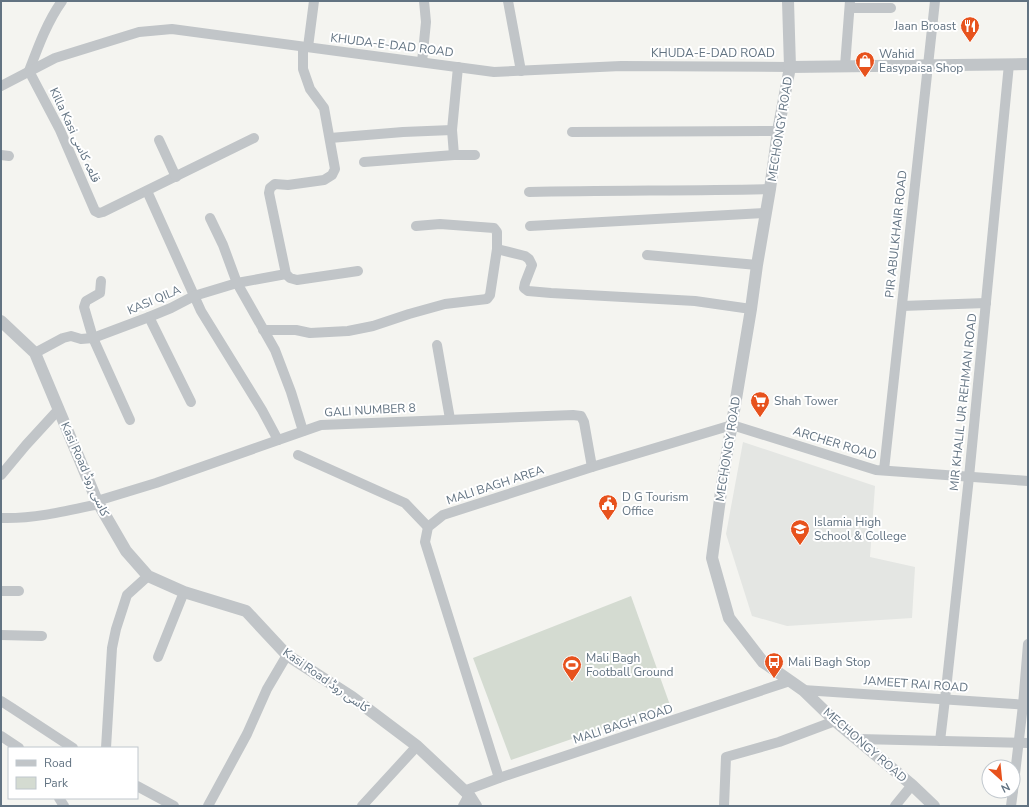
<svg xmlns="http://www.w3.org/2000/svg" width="1029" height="807" font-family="'Nunito Sans','Noto Sans Arabic',sans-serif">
<rect width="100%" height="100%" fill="#f4f4f0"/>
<polygon fill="#e4e6e3" points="743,442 875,486 870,557 915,567 912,618 787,626 752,616 726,534"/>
<polygon fill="#d4dbd1" points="631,596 670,705 511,760 473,658"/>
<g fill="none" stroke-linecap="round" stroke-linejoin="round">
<g stroke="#c1c5c8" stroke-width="10">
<path d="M62,1c-15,21 -24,46 -33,70l31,59 35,81 4,2 4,-1 151,-74"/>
<polyline points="508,1 521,71"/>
<polyline points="850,8 891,8"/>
<polyline points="303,47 303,69 310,89 324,108 335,169 332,175 324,180 288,185 275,184 270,188 269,193 286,274 290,278 297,280 358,271"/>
<polyline points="308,47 314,1"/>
<polyline points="422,62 426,22 424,1"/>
<polyline points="845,66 850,1"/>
<polyline points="1,86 55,58 139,32 172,29 494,72 621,66 790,67"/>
<polyline points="572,132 778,131"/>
<polyline points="330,138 403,132 452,130"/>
<polyline points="159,140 176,177"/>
<polyline points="1,155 9,156"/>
<polyline points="454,155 452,130 458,67"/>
<polyline points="364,162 454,155 475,155"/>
<polyline points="147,191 201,311 262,410 278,440"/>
<path d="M529,192c80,-2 161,-1 241,-3"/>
<polyline points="210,218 223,245 237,283 275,350 291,392 303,431"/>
<polyline points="530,226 766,213"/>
<polyline points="497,249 525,256 529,259 532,265 525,283 524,288 528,291 551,293 695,301 751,309"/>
<polyline points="647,255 757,265"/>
<polyline points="101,281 100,293 86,301 84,307 93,338 130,420"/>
<polyline points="902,306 986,303"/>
<polyline points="149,317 191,402"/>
<polyline points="263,330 296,330 310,333 348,331 373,326 409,314 445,304 487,299 490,295 497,249 497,232 494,228 440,224 416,226"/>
<polyline points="437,345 450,419"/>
<polyline points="35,353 63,338 71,336 81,339 93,338 149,317 171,308 194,296 237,283 286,274"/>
<polyline points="298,455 405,503 428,527"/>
<polyline points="884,470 935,1"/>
<polyline points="1,475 26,445 59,409"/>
<polyline points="97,501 156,483 321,425 573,415 581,416 584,422 592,467"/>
<path d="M1,518c33,1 66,-7 98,-14"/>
<polyline points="1,591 19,591"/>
<polyline points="1,635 42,636"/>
<polyline points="158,657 184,592"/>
<polyline points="803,690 1028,705"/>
<polyline points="1,701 12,708 73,748"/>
<polyline points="1,736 19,748"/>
<polyline points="858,739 1028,743"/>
<polyline points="940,741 945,699 969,477 1009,64"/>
<polyline points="106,748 112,648 116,629 127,595 148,576"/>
<polyline points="499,778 425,542 428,527 443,515 592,467 732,425 876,470 1028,481"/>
<polyline points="137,786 174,806"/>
<polyline points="464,791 499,778 790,681"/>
<polyline points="1013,791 1023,705 1028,644"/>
<polyline points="59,798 64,806"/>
<polyline points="208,806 247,734 267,689 287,655"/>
<polyline points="362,806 417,746"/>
<polyline points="463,806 469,795"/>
<polyline points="724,806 726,757 779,742 835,721"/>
<polyline points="895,806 912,785"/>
<polyline points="1011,806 1013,791"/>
</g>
<g stroke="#c1c5c8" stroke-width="12">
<polyline points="788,1 790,67 778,131 770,189 757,265 751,309 723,477 712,558 729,618 763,662 803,690 835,721 912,785 934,806"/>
<polyline points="790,67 1028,64"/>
<polyline points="1,321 35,353 97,501 126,551 148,576 184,592 246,611 287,655 352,697 417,746 469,795 476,806"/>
</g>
</g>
<defs>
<g id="restaurant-pin" transform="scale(1)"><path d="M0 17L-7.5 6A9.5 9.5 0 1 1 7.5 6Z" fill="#e7521d" stroke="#fff"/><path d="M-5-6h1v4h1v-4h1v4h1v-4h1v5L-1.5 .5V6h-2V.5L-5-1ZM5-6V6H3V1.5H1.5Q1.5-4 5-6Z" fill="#fff"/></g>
<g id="shop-pin" transform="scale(1)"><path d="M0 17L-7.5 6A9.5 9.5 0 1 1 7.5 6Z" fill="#e7521d" stroke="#fff"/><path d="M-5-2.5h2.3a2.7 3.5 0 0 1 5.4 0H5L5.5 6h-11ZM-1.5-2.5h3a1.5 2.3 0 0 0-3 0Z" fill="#fff"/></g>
<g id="supermarket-pin" transform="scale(1)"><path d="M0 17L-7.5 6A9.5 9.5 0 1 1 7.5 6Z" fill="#e7521d" stroke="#fff"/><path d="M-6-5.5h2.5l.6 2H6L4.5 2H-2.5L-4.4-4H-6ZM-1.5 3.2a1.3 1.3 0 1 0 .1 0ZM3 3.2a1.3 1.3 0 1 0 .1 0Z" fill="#fff"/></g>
<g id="civic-pin" transform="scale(1)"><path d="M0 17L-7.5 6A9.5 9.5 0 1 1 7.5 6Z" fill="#e7521d" stroke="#fff"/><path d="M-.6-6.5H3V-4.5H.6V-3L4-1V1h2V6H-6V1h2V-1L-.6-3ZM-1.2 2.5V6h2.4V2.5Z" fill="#fff"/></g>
<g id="school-pin" transform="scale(1)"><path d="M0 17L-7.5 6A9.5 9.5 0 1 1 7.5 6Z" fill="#e7521d" stroke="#fff"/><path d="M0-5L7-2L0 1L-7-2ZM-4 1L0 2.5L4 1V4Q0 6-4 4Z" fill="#fff"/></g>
<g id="bus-pin" transform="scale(1)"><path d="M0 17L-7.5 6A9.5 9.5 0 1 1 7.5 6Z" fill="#e7521d" stroke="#fff"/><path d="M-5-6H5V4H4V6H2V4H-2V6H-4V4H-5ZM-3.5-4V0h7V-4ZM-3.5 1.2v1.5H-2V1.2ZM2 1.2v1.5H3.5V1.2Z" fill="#fff"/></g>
<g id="stadium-pin" transform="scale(1)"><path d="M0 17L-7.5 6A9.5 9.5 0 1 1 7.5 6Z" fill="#e7521d" stroke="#fff"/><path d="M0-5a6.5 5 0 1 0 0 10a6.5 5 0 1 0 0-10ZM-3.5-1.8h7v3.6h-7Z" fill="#fff"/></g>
</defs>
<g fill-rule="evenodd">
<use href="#restaurant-pin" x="970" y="26"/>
<use href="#shop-pin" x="865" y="61"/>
<use href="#supermarket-pin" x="760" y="401"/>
<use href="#civic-pin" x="608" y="504"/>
<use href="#school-pin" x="800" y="529"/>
<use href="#bus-pin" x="774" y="662"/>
<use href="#stadium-pin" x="572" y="665"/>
</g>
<g text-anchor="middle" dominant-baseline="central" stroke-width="4" stroke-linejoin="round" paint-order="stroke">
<g font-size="12" fill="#627382" stroke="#fff" text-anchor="start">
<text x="956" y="26" text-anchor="end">Jaan Broast</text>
<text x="879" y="54">Wahid<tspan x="879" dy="14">Easypaisa Shop</tspan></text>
<text x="774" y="401">Shah Tower</text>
<text x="622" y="497">D G Tourism<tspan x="622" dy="14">Office</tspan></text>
<text x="814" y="522">Islamia High<tspan x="814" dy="14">School &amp; College</tspan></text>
<text x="586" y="658">Mali Bagh<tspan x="586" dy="14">Football Ground</tspan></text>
<text x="788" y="662">Mali Bagh Stop</text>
</g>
<g font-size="12" fill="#627382" stroke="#fff">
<text transform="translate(392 45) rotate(7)">KHUDA-E-DAD ROAD</text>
<text x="713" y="53">KHUDA-E-DAD ROAD</text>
<text transform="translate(780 129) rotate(-81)">MECHONGY ROAD</text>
<text transform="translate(75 135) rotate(65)">Killa Kasi قلعہ کاسی</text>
<text transform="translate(896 234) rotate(-84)">PIR ABULKHAIR ROAD</text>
<text transform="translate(154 300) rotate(-23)">KASI QILA</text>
<text transform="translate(963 402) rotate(-84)">MIR KHALIL UR REHMAN ROAD</text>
<text transform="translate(370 410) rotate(-3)">GALI NUMBER 8</text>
<text transform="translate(835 443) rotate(17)">ARCHER ROAD</text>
<text transform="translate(728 449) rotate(-81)">MECHONGY ROAD</text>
<text transform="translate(85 469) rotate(66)">Kasi Road کاسی روڈ</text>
<text transform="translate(495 485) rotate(-18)">MALI BAGH AREA</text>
<text transform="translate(326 680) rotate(35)">Kasi Road کاسی روڈ</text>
<text transform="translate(916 684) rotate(4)">JAMEET RAI ROAD</text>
<text transform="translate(623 724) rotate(-18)">MALI BAGH ROAD</text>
<text transform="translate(865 745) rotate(41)">MECHONGY ROAD</text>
</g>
</g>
<rect width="1029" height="807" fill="none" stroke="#627382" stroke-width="4"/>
<rect x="8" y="747" width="130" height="52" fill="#ffffff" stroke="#c0c7cd"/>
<rect x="16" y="760" width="20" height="6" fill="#c1c5c8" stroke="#c0c7cd"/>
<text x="44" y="767" font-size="12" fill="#627382">Road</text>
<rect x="16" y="777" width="20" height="12" fill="#d4dbd1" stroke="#c0c7cd"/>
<text x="44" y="787" font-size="12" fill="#627382">Park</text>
<g transform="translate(1001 779) rotate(153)"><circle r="19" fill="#ffffff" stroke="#c0c7cd"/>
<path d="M0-3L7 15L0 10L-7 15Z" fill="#e7521d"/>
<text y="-6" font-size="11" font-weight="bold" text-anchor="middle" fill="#627382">N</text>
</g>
</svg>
